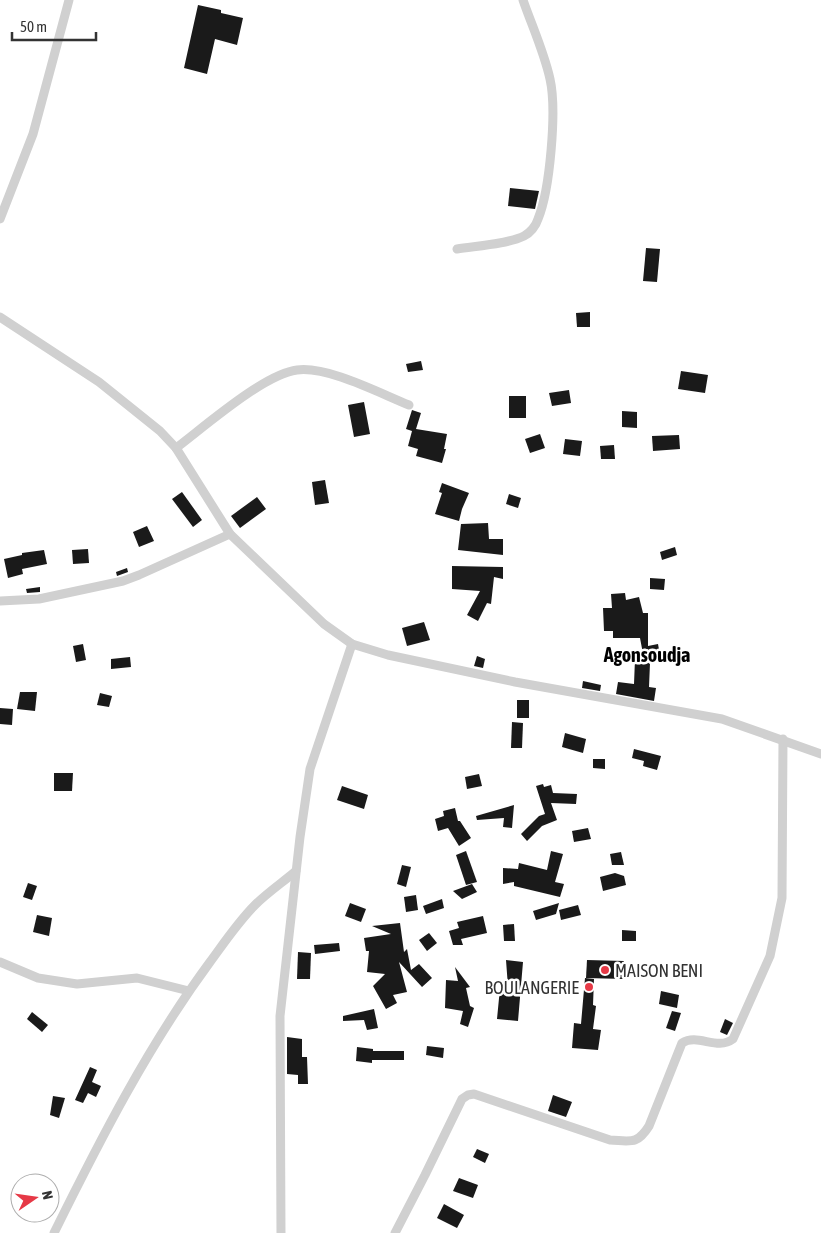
<svg xmlns="http://www.w3.org/2000/svg" width="821" height="1233" font-family="'Asap Condensed',sans-serif">
<rect width="100%" height="100%" fill="#fff"/>
<g fill="#1a1a1a">
<polygon points="198,5 221,10 221,13 243,18 237,45 215,39 207,74 184,68"/>
<polygon points="510,188 539,191 535,209 508,206"/>
<polygon points="646,248 660,249 657,282 643,281"/>
<polygon points="590,312 590,327 577,327 576,313"/>
<polygon points="421,361 423,370 408,372 406,364"/>
<polygon points="681,371 708,375 705,393 678,389"/>
<polygon points="569,390 571,403 552,406 549,393"/>
<rect x="509" y="396" width="17" height="22"/>
<polygon points="364,402 370,434 354,437 348,405"/>
<polygon points="412,410 421,413 416,429 447,434 444,449 446,449 442,463 416,456 418,449 408,446 412,431 406,429"/>
<polygon points="622,411 637,412 637,428 622,427"/>
<polygon points="540,434 545,448 530,453 525,439"/>
<polygon points="679,435 680,449 653,451 652,436"/>
<polygon points="565,439 582,441 580,456 563,454"/>
<polygon points="614,445 615,459 601,459 600,446"/>
<polygon points="325,480 329,503 315,505 312,482"/>
<polygon points="442,483 469,493 462,509 459,521 435,514 442,493 439,492"/>
<polygon points="182,492 202,520 193,527 172,499"/>
<polygon points="509,494 521,498 518,508 506,504"/>
<polygon points="257,497 266,509 240,528 231,516"/>
<polygon points="488,523 489,539 503,539 503,555 458,550 461,524"/>
<polygon points="147,526 154,541 139,547 133,532"/>
<polygon points="675,547 677,555 662,560 660,552"/>
<polygon points="88,549 89,563 73,564 72,550"/>
<polygon points="44,550 47,564 22,569 23,574 8,578 4,559 22,555 22,553"/>
<polygon points="452,566 503,567 503,579 494,577 491,604 487,603 478,621 467,615 480,591 452,589"/>
<polygon points="127,568 128,572 117,576 116,572"/>
<polygon points="650,578 665,579 664,590 650,589"/>
<polygon points="40,587 40,592 27,593 26,589"/>
<polygon points="625,593 626,600 639,597 643,613 648,613 648,646 658,644 661,661 650,663 649,687 656,688 654,701 616,694 618,682 634,684 635,659 644,659 640,638 613,638 613,631 604,631 603,608 612,608 611,594"/>
<polygon points="424,622 430,640 407,646 402,628"/>
<polygon points="83,644 86,660 76,662 73,646"/>
<polygon points="477,656 485,659 483,668 474,666"/>
<polygon points="130,657 131,667 111,669 111,659"/>
<polygon points="583,681 601,685 600,691 582,688"/>
<polygon points="20,692 37,692 35,711 17,709"/>
<polygon points="100,693 112,696 109,707 97,705"/>
<rect x="517" y="700" width="12" height="18"/>
<polygon points="0,708 13,709 12,725 0,724"/>
<polygon points="512,722 523,723 522,748 511,748"/>
<polygon points="565,733 586,739 583,753 562,747"/>
<polygon points="634,749 661,756 657,770 643,766 644,761 632,758"/>
<polygon points="593,759 605,759 605,769 593,768"/>
<polygon points="54,773 73,773 72,791 54,791"/>
<polygon points="479,774 482,786 467,789 465,777"/>
<polygon points="543,784 544,787 551,785 553,793 577,794 576,804 551,803 557,820 542,826 527,841 521,834 539,816 545,814 536,786"/>
<polygon points="342,786 368,795 364,809 337,800"/>
<polygon points="514,805 512,828 503,827 504,818 477,820 476,816"/>
<polygon points="455,808 458,821 460,821 471,838 459,846 448,828 438,831 435,819 444,816 443,811"/>
<polygon points="588,828 591,839 574,842 572,831"/>
<polygon points="466,851 477,882 466,885 456,855"/>
<polygon points="551,851 563,854 555,882 564,884 560,897 514,886 514,882 503,884 503,868 518,869 519,863 547,870"/>
<polygon points="621,852 624,865 612,865 610,854"/>
<polygon points="402,865 411,867 406,887 397,884"/>
<polygon points="615,873 624,876 626,885 603,891 600,877"/>
<polygon points="28,883 37,886 32,900 23,897"/>
<polygon points="472,884 477,892 462,899 453,891"/>
<polygon points="416,895 418,910 406,912 404,897"/>
<polygon points="442,899 444,908 426,914 423,906"/>
<polygon points="350,903 366,909 361,922 345,916"/>
<polygon points="559,903 556,914 536,920 533,911"/>
<polygon points="578,905 581,915 561,920 559,910"/>
<polygon points="37,915 52,918 49,936 33,932"/>
<polygon points="483,916 487,933 461,939 463,945 453,945 449,931 459,928 457,922"/>
<polygon points="400,923 404,952 407,949 411,970 419,964 432,978 422,987 399,962 407,992 393,995 397,1003 386,1009 373,986 385,974 367,972 369,951 366,951 364,938 391,934 372,926"/>
<polygon points="514,924 515,941 504,941 503,925"/>
<polygon points="622,930 636,931 636,941 622,941"/>
<polygon points="429,933 437,943 427,951 419,940"/>
<polygon points="339,943 340,951 315,954 314,945"/>
<polygon points="298,952 311,953 310,979 297,979"/>
<polygon points="506,960 523,962 518,1021 497,1019 500,988 508,987"/>
<polygon points="587,960 624,961 624,979 586,978"/>
<polygon points="455,967 470,987 466,988 470,1006 474,1008 468,1027 460,1024 463,1011 445,1008 446,980 458,981"/>
<polygon points="585,978 594,979 593,1005 596,1006 593,1029 601,1030 598,1050 572,1048 574,1023 581,1024"/>
<polygon points="661,991 679,995 677,1008 659,1004"/>
<polygon points="374,1009 378,1028 367,1030 364,1020 343,1021 343,1016"/>
<polygon points="672,1011 681,1013 675,1031 666,1028"/>
<polygon points="32,1012 48,1025 42,1032 27,1019"/>
<polygon points="725,1019 733,1023 727,1035 720,1032"/>
<polygon points="287,1037 302,1039 302,1057 307,1057 308,1084 298,1084 298,1075 287,1074"/>
<polygon points="427,1046 444,1048 443,1058 426,1055"/>
<polygon points="357,1047 373,1049 373,1051 404,1051 404,1060 372,1060 372,1063 356,1061"/>
<polygon points="90,1067 97,1070 92,1082 101,1086 96,1097 88,1093 83,1103 75,1100"/>
<polygon points="553,1095 572,1102 566,1117 548,1111"/>
<polygon points="53,1096 65,1098 59,1118 50,1115"/>
<polygon points="477,1149 489,1154 485,1163 473,1157"/>
<polygon points="459,1178 478,1185 473,1198 453,1191"/>
<polygon points="444,1204 464,1215 457,1228 437,1218"/>
</g>
<g fill="none" stroke-linecap="round" stroke-linejoin="round">
<g stroke="#d0d0d0" stroke-width="9">
<polyline points="0,219 33,134 69,0"/>
<path d="M457,249c18,-3 51,-5 67,-13 6,-3 12,-10 14,-17 12,-29 19,-109 12,-140 -6,-27 -18,-53 -27,-79"/>
<polyline points="0,317 99,382 160,431 176,448 230,534 324,624 352,644 388,655 515,682 722,719 821,754"/>
<path d="M176,448c28,-21 88,-74 121,-78 31,-4 82,23 112,35"/>
<polyline points="0,601 39,599 123,581 139,575 230,534"/>
<polyline points="0,962 38,978 77,984 137,978 189,991"/>
<path d="M54,1233c46,-93 94,-187 156,-271 14,-19 28,-40 45,-57 12,-12 28,-23 41,-34"/>
<polyline points="281,1233 280,1016 300,837 310,769 352,644"/>
<path d="M395,1233l30,-58 37,-76 6,-4 6,-1 136,46c21,1 27,5 39,-14l33,-83c16,-10 35,8 51,-4l37,-83 12,-58 1,-159"/>
</g>
</g>
<g fill="#e63946" stroke="#fff" stroke-width="2">
<circle cx="605" cy="970" r="5"/>
<circle cx="589" cy="987" r="5"/>
</g>
<g text-anchor="middle" dominant-baseline="central" stroke-width="5" stroke-linejoin="round" paint-order="stroke">
<g font-size="18" fill="#333" stroke="#fff" text-anchor="start">
<text x="615" y="970">MAISON BENI</text>
<text x="579" y="987" text-anchor="end">BOULANGERIE</text>
</g>
<g font-size="20" font-weight="bold" fill="#000" stroke="#fff">
<text x="647" y="654">Agonsoudja</text>
</g>
</g>
<g transform="translate(35 1198) rotate(77)"><circle r="24" fill="#ffffff" stroke="#adadad"/>
<path d="M0-4L9 19L0 12L-9 19Z" fill="#e63946"/>
<text y="-8" font-size="14" font-weight="bold" text-anchor="middle" fill="#333333">N</text>
</g>
<path d="M12 32v8h84v-8" fill="none" stroke="#333333" stroke-width="2.5"/>
<text x="20" y="32" font-size="15" fill="#333333" stroke="#ffffff" stroke-width="4" paint-order="stroke">50 m</text>
</svg>
